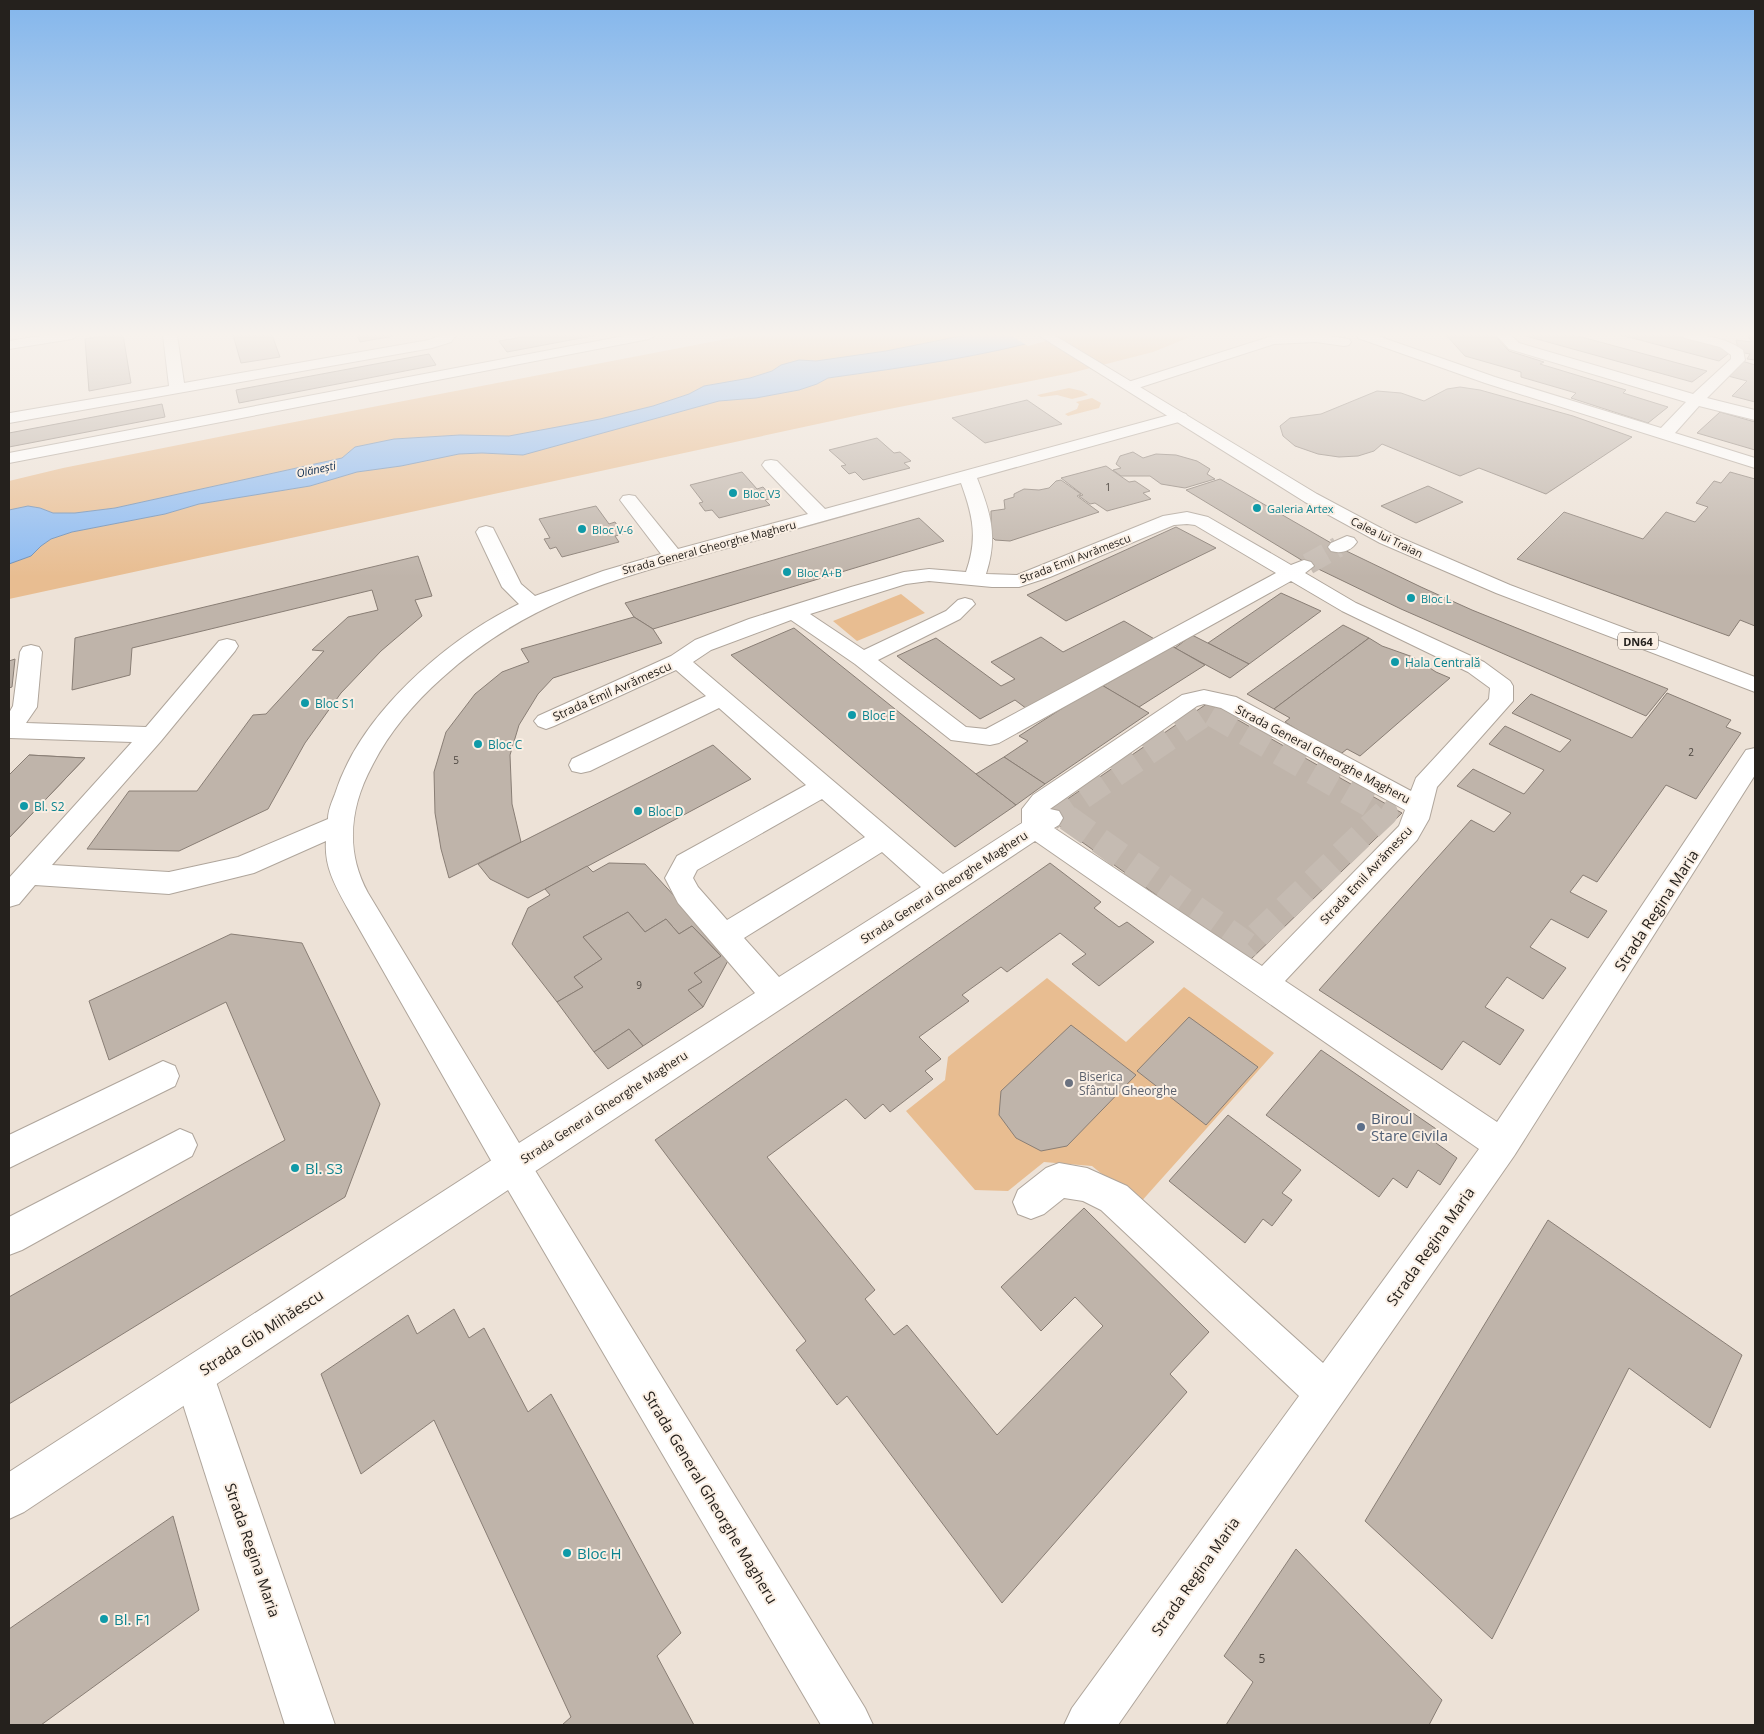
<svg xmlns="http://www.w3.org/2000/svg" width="1764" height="1734" font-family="'Open Sans',sans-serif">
<rect width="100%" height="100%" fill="#ede2d7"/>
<g fill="#e8bd91">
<polygon points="747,335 966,335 886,351 816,361 799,360 781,365 772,371 750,378 704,386 689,394 653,406 600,419 509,436 460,435 394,439 355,447 342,458 115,508 76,513 53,513 40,508 28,506 9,510 9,481 63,468 279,425"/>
<path d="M1059,335h136l-42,17 -82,21 -207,41 -855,185v-35l22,-8 10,-10 10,-7 21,-7 93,-18 34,-10 111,-18 47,-14 44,-6 58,-12 23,-1 41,2 196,-54 37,-3 43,-8 18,-6 11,-6c78,-11 156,-21 231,-43z"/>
<polygon points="1069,388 1082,391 1088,395 1072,399 1057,395 1041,397 1037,395"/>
<polygon points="1092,398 1101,403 1099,408 1068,416 1065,414 1077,409 1079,404 1076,402"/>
<polygon points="901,594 925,613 857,641 833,621"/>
<polygon points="1047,978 1126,1042 1184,987 1274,1053 1139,1204 1092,1166 1044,1162 1008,1191 975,1190 906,1111 945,1080 948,1057"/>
</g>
<path fill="#8bbaf2" stroke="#6c8cb2" d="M966,335h93c-75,22 -153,32 -231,43l-11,6 -18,6 -43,8 -37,3 -196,54 -41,-2 -23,1 -58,12 -44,6 -47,14 -111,18 -34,10 -93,18 -21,7 -10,7 -10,10 -22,8v-54l19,-4 12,2 13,5h22l40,-5 227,-50 13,-11 39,-8 66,-4 49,1 91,-17 53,-13 36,-12 15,-8 46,-8 22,-7 9,-6 18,-5 17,1 70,-10z"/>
<polygon fill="#ede2d7" points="1010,335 1061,335 1060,337 1028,346"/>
<g fill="#bfb4aa" stroke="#897e75">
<polygon points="109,335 123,335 131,383 89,391 85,339"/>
<polygon points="233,335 272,335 280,357 241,363"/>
<polygon points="357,335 394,335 394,336 360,342"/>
<polygon points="535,335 597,335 507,352 499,341"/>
<polygon points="1446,335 1494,335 1509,351 1544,362 1540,364 1626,390 1623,393 1668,407 1648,423 1571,398 1576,393 1521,377 1521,372 1465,356"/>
<polygon points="1528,335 1574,335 1707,371 1692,382 1526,336"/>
<polygon points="1621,335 1672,335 1733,350 1719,361"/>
<polygon points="1747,335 1755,335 1755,360 1747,359 1750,354 1739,352 1736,340 1752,342"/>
<polygon points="429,354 436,365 239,403 236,390"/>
<polygon points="1742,361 1755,365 1755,402 1732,396 1747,381 1728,376"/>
<polygon points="1460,387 1480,390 1573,416 1632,437 1546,494 1479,468 1460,476 1382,444 1374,451 1358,456 1339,457 1318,454 1295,446 1283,436 1280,426 1290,418 1321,414 1377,391 1401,393 1424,401 1447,389"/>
<polygon points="1027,400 1062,424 985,443 952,418"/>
<polygon points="162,404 165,417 9,447 9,433"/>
<polygon points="1720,412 1755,422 1755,450 1697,433"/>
<polygon points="877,438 894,453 900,452 911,461 904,463 910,468 863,480 855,472 849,474 841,466 846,465 829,450"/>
<polygon points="1133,452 1143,458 1156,454 1176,455 1197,461 1210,469 1207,474 1215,479 1185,488 1161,484 1150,476 1121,476 1113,470 1121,468 1116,464 1120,456"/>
<polygon points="1106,466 1129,482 1135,481 1150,491 1143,493 1151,499 1107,511 1095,503 1090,504 1079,496 1083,495 1061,478"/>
<polygon points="742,472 757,489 763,487 773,498 765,500 770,505 719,518 712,510 705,511 699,503 703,502 690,485"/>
<polygon points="1730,472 1755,479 1755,626 1740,620 1729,636 1517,559 1564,512 1643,539 1666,512 1695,522 1708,507 1696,503 1714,481 1721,483"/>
<polygon points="1220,479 1338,547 1421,587 1472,610 1668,689 1646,716 1401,609 1308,564 1186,490"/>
<polygon points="1061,480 1081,494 1077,496 1099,512 1010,541 995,540 991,536 991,511 1005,509 1004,500 1014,497 1014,494 1024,489 1039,490 1049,488 1056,481"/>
<polygon points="1428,486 1463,502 1416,523 1381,506"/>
<polygon points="596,506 609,524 615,522 623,534 615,536 619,542 562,557 556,547 550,549 544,539 550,538 539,519"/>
<polygon points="919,518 944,541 653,629 634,617 625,603"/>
<polygon points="1176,527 1216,548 1066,621 1027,595"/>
<polygon points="418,556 432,596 415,600 422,616 381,651 341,693 305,743 268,809 179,851 87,849 129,791 197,791 253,715 266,714 324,651 312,650 348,617 378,610 372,590 132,648 130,675 72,690 75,638"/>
<polygon points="1281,593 1321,611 1249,664 1208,643"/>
<polygon points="634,617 653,629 662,643 553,678 538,694 519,725 510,755 512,804 521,842 449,878 441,849 435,813 434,772 446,732 475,694 502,672 529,662 521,649"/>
<polygon points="1124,621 1156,640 1027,709 1015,700 980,719 897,656 936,638 1001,686 1015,679 991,662 1041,637 1063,652"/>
<polygon points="1343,625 1369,638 1274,709 1247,694"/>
<polygon points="794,628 976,774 1016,805 955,847 731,655"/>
<polygon points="1192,635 1249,664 1230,678 1175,648"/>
<polygon points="1369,638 1382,646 1413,657 1436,672 1450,678 1360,756 1347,749 1342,753 1312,739 1285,722 1290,718 1274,709"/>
<polygon points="1170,645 1205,665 1139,707 1103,686"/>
<polygon points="15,659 12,687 9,688 9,661"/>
<polygon points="1100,684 1149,713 1045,784 1004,757 1028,741 1019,736"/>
<polygon points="1667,693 1731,720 1726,727 1741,733 1696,799 1666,785 1597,882 1583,875 1570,892 1607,911 1588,938 1551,919 1530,947 1566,968 1543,999 1507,977 1485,1007 1524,1030 1500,1065 1463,1041 1442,1070 1319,990 1471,820 1494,832 1511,813 1457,786 1473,769 1524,794 1544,770 1489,744 1505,726 1560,752 1571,740 1512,713 1531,694 1632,738"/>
<polygon points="1208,703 1402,813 1249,961 1044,815"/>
<polygon points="713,745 751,779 528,898 490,879 478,864"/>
<polygon points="29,755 85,758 9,838 9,775"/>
<polygon points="29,755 85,758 9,838 9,775"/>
<polygon points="1004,757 1045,784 1016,805 976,774"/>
<polygon points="609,863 645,864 730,957 703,1007 688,990 702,982 694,973 721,956 692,926 679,934 666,919 645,932 628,912 583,937 602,959 574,977 583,987 557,1002 512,944 528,908 550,895 545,889 587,866 593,872"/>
<polygon points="1050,863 1101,902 1094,908 1119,927 1127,922 1154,942 1099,986 1072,964 1086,954 1060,933 1007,972 1001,967 962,995 969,1001 919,1037 941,1059 925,1071 933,1079 890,1112 883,1104 865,1119 846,1099 767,1157 875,1290 865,1299 894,1335 907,1325 997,1435 1103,1326 1075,1297 1041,1331 1001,1287 1084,1208 1209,1332 1170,1374 1187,1392 1002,1603 847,1396 837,1405 796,1350 806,1341 655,1140"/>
<polygon points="628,912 645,932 666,919 679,934 692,926 721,956 694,973 702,982 688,990 703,1007 643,1046 629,1029 594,1052 557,1002 583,987 574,977 602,959 583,937"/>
<polygon points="231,934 302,943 380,1104 345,1197 9,1404 9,1297 285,1140 226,1002 109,1060 89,1001"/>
<polygon points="1189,1017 1258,1067 1206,1125 1137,1071"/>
<polygon points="1071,1025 1136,1075 1067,1146 1041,1151 1016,1138 999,1115 1001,1091"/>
<polygon points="629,1029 643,1046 608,1069 594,1052"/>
<polygon points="1321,1050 1442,1133 1436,1143 1457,1158 1440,1185 1418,1170 1407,1188 1393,1178 1379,1197 1266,1115"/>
<polygon points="1228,1115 1301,1170 1282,1193 1292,1200 1272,1226 1263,1219 1245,1243 1169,1181"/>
<polygon points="1548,1220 1742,1355 1710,1428 1629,1368 1492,1639 1365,1521"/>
<polygon points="454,1309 469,1338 484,1328 528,1412 551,1394 681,1633 657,1656 694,1725 562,1725 571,1717 434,1420 361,1474 321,1374 408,1315 417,1334"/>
<polygon points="173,1516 199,1610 41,1725 9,1725 9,1629"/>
<polygon points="1296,1549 1442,1700 1429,1725 1226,1725 1253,1682 1224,1656"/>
</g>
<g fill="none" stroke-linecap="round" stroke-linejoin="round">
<polyline stroke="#c5bbb2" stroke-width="21" stroke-dasharray="21 10" stroke-linecap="butt" points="1308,564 1338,547"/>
<polyline stroke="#c5bbb2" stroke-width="26" stroke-dasharray="26 13" stroke-linecap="butt" points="1050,818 1208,711 1385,813 1247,945 1059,812"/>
<g stroke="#afa59b" stroke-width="2">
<g id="minor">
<polygon points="163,335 177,335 184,383 429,340 442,335 456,335 451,342 432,348 9,423 10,413 169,386"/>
<polygon points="629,335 656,335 649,339 9,463 9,453"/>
<polygon points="1275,335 1322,335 1349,339 1351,342 1349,345 1344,346 1316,342 1274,344 1135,389 1125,389 1122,386 1125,383"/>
<path d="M1356,335h19l120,42 166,51 25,-26 -177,-53 -13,-14h15l8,8 174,51 38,-35v-4l-11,-8 -35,-9 -2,-3c23,0 41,2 60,15l2,10 -38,38 48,12v10l-56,-14 -24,27 80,25v10l-270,-85 -127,-45z"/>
<path d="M1180,412l6,2 2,3 -2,3 -209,58c14,36 21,59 9,96l31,1 146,-59 24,-4 21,5 83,48 13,-5 7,2 3,4 -9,7 51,30 128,59 26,19 3,5v15l-76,86 -8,32 -12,21 -132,141 212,141 249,-372 9,-2v27l-241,381 -396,569h-54l8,-17 227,-312 -198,-186 -18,-9 -19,-3 -20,16 -13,5 -13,-5 -5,-12 5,-12 28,-22 13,-5 28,5 40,18 196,177 156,-214 -444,-308 -510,337 -12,5 -12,-5 -153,-269c-12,-22 -24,-42 -22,-68l-72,32 -85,21 -134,-9 -16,19 -10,3v-29l123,-136 -123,-4v-25l4,-7 7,-54 3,-5 8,-2 8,2 3,5 -5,55 -11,16 120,4 73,-86 8,-2 8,2 3,5 -3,5 -74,90 -109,124 117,7 69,-15 90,-38c0,-9 4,-17 7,-25 25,-80 111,-154 184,-190l-17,-17 -26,-55 3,-4 7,-2 7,2 28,56 14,12 68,-25 58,-17 -41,-54 3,-4 6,-1 6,1 43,53 130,-35 -43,-45 -3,-4 3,-4 6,-1 6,1 48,48zM961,483c12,33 17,55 5,89l-37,-3 -25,3 -53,15 -102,32 -54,21 -24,16 -133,60 -4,5 4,5 8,3 8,-3 122,-56 30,26 -134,63 -3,6 3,6 9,2 9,-2 129,-63 87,77 -129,71 -12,22 13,25 77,90 -236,150 -151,-250c-23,-42 -18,-86 4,-127 17,-34 42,-63 70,-88 90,-82 187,-103 300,-134 73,-21 146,-41 219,-61zM1187,524l8,1 81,48 -290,156 -20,-2 -88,-67 82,-41 15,-15 -3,-4 -7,-2 -7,2 -12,11 -82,39 -54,-36 96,-30 23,-3 63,6h27l31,-10 124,-52zM1291,581l51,30 126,61 22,16 -1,11 -73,79 -5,13 -175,-94 -32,-7 -22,5 -149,100 -11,14v14l-79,51 -250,-212 18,-12 80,-30 64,44 96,76 39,5 9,-2zM1204,704l17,4 184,102 -6,16 -137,140 -208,-138 5,-3 4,-7 -4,-7 -9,-2 147,-103zM822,799l43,38 -138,83 -29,-33 -5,-9 4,-8zM882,852l39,35 -142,90 -35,-39z"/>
<path d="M1347,536l7,2 3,4c-6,9 -16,12 -26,9l-3,-4 3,-4z"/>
<polygon points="163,1061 175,1066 179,1076 175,1086 9,1168 9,1135"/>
<polygon points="180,1129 192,1134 197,1145 192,1156 22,1250 9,1255 9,1217"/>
<polygon points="194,1356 208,1362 214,1376 335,1725 285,1725 174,1376 180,1362"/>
</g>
</g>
<g stroke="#afa59b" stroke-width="2">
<g id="major">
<polygon points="47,335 79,335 72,339 9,349 9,341"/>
<polygon points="1038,335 1054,335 1317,494 1394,535 1510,585 1755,677 1755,692 1496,593 1380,543 1305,502"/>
<polygon points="513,1149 525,1154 865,1708 873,1725 821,1725 508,1190 24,1512 9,1519 9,1472 501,1154"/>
</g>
</g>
<use href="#minor" fill="#fff" fill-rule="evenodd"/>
<use href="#major" fill="#fff" fill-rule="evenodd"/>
</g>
<linearGradient id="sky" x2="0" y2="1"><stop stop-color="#83b6ec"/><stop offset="0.58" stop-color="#f7f2ed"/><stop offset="1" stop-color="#f7f2ed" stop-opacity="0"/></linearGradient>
<rect width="1764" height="577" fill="url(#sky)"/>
<g fill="#0f9aa8" stroke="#faefe4" stroke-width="2">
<circle cx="733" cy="493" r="5"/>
<circle cx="1257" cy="508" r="5"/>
<circle cx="582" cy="529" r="5"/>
<circle cx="787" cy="572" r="5"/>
<circle cx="1411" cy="598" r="5"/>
<circle cx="1395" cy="662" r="5"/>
<circle cx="305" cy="703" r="5"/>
<circle cx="852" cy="715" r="5"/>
<circle cx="478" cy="744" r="5"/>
<circle cx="24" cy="806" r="5"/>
<circle cx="638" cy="811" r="5"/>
<circle cx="295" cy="1168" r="5"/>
<circle cx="567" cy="1553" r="5"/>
<circle cx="104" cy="1619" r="5"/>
</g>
<circle fill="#6b7280" stroke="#faefe4" stroke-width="2" cx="1069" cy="1083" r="5"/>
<circle fill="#5c6f8a" stroke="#faefe4" stroke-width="2" cx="1361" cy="1127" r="5"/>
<g text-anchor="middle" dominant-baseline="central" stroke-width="4" stroke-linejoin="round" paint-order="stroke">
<g font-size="10" fill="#4c4640">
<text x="1108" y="487">1</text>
<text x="1691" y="752">2</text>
<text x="456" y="760">5</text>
<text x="639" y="985">9</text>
</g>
<g font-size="11" font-style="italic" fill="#0e2e52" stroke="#faefe4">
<text transform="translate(316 469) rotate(-12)">Olănești</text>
</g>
<g font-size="11" fill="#0d838f" stroke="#faefe4" text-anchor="start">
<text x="743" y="493">Bloc V3</text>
<text x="1267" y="508">Galeria Artex</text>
<text x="592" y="529">Bloc V-6</text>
<text x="797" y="572">Bloc A+B</text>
<text x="1421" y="598">Bloc L</text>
</g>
<g font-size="11" fill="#25211d" stroke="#faefe4">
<text transform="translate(1387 537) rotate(26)">Calea lui Traian</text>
<text transform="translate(709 547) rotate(-15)">Strada General Gheorghe Magheru</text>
<text transform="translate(1075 558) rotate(-21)">Strada Emil Avrămescu</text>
</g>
<rect fill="#faefe4" stroke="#655f59" stroke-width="1" x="1618" y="632.5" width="40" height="17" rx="4"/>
<g font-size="11" font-weight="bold" fill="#25211d">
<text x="1638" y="641">DN64</text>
</g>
<g font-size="12" fill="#0d838f" stroke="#faefe4" text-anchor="start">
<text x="1405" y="662">Hala Centrală</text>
<text x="315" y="703">Bloc S1</text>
<text x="862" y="715">Bloc E</text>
<text x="488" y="744">Bloc C</text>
<text x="34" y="806">Bl. S2</text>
<text x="648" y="811">Bloc D</text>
</g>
<g font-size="12" fill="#25211d" stroke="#faefe4">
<text transform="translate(612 691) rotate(-24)">Strada Emil Avrămescu</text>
<text transform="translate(1323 754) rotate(28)">Strada General Gheorghe Magheru</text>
<text transform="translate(1366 875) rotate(-47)">Strada Emil Avrămescu</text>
<text transform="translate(944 887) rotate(-33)">Strada General Gheorghe Magheru</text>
<text transform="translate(604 1107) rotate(-33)">Strada General Gheorghe Magheru</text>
</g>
<g font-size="12" fill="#5b616d" stroke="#faefe4" text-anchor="start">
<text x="1079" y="1076">Biserica<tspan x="1079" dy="14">Sfântul Gheorghe</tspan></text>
</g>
<g font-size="12" fill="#4c4640">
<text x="1262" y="1658">5</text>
</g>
<g font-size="15" fill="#25211d" stroke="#faefe4">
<text transform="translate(1656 910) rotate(-57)">Strada Regina Maria</text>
<text transform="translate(1430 1246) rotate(-55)">Strada Regina Maria</text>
<text transform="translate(261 1332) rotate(-33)">Strada Gib Mihăescu</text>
<text transform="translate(711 1497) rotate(59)">Strada General Gheorghe Magheru</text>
<text transform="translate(253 1550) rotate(71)">Strada Regina Maria</text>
<text transform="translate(1195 1576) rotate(-55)">Strada Regina Maria</text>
</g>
<g font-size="15" fill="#4e5e75" stroke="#faefe4" text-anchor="start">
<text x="1371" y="1118">Biroul<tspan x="1371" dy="17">Stare Civila</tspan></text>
</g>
<g font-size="15" fill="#0d838f" stroke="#faefe4" text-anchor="start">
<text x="305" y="1168">Bl. S3</text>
<text x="577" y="1553">Bloc H</text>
<text x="114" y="1619">Bl. F1</text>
</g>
</g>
<rect width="1764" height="1734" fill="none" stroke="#25211d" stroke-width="20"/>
</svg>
